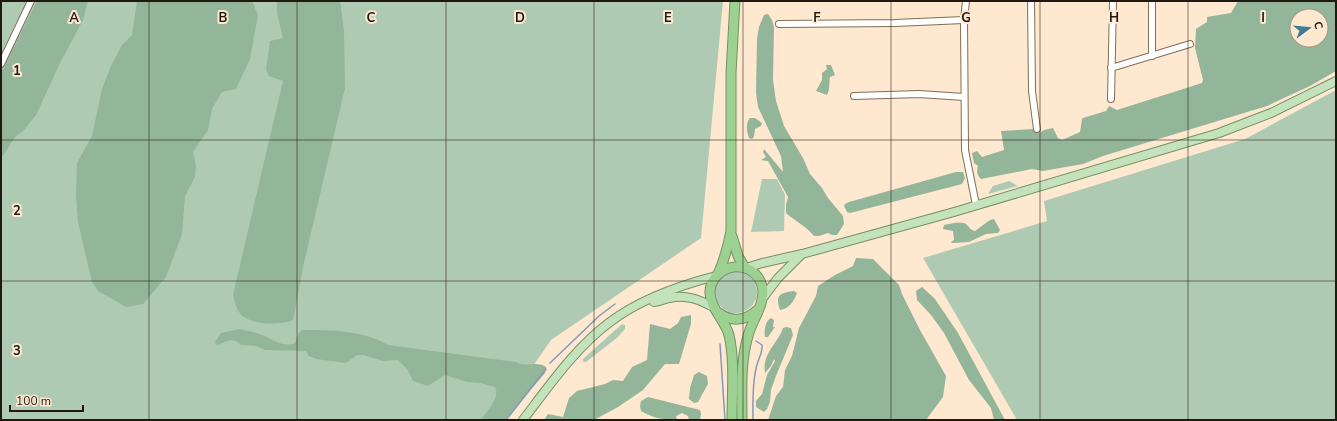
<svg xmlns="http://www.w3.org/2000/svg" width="1337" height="421" font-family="'Nunito Sans',sans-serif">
<rect width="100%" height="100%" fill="#ffe8d0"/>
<g fill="#afcab3">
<polygon points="1,1 723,1 701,238 551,340 496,420 1,420"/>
<polygon points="1336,90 1336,420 1017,420 923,258 1047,221 1044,201 1245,139"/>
<polygon points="762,179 777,179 785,195 784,231 751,232"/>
<polygon points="1009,181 1018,186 988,194 993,186"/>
<circle cx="736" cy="292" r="21"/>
<polygon points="622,324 625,325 625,329 618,337 586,362 583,362 583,359"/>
</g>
<g fill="#93b599" fill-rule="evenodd">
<polygon points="37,1 88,1 83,20 60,63 36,115 23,131 15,137 1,159 1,73"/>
<polygon points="137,1 252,1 258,15 250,59 236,89 222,92 212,109 208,130 193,152 196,166 195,177 185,196 182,234 166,277 143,304 126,307 98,291 92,282 78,222 76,196 77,163 92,136 102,89 111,66 122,45 132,35"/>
<path d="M277,1h63l4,30 1,57 -42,179 -9,49 -1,4c-12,5 -38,5 -49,-3 -7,-4 -9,-15 -11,-22l50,-214 -14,-5 -3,-6 4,-29 13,-3 -6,-25z"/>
<path d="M1238,1l98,1v69l-26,15 -43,20 -164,50 -20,8 -40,7 -11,-2 -51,10c-5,-5 -4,-8 -3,-13l-4,-3 -2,-10 5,-2 5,6 22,-7 -3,-19 33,-2 5,4 5,-3 9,-2 5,10 4,2 18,-8 2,-13 1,-1 23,-7 3,-5 8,4 85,-27 1,-3 -8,-32 1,-19 11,-7v-5l24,-4zM1297,16h24v24h-24z"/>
<path d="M768,14l4,6 2,7 -1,53 3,21 8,25 19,32 7,16 12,14 6,10 15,18 1,8 -7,11h-5l-4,-2 -9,3h-5c-8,-10 -19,-15 -28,-23v-8l2,-8 -20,-36 -7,-1 5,-3 -3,-5 1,-3 19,23 -2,-16 -23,-49 -2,-14 1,-54 2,-12 5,-12z"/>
<path d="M826,65h5l4,10 -5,2c-1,6 0,13 -3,18l-11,-4 6,-11v-7l5,-4z"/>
<path d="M750,118h5l7,5 -1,3 -6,3 -1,8 -2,2 -3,-1c-2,-6 -4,-15 1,-20z"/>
<polygon points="956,172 963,172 965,178 962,184 850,213 847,212 844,206 845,204 849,202"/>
<path d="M994,219l6,11 -2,3 -12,1 -17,8 -17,1 -1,-1 3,-2 -1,-9 -10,-2 1,-4c7,-1 18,-5 23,0 3,3 3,5 8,6l15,-11z"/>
<polygon points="856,258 873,259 899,285 902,294 920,330 946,376 943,397 926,420 768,420 776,396 783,387 785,370 792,356 799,328 816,296 818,286 835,275 853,266"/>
<polygon points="922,287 935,299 958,333 1005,420 994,420 991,408 969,380 944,333 931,315 917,300 916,291"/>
<path d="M794,291l3,2c-3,8 -8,16 -17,17 -5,-15 -1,-17 14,-19z"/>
<polygon points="691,315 691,324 679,364 665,364 643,390 618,407 594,420 544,420 548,414 563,417 569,398 577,391 605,384 613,380 623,381 632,367 647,360 650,324 670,329 678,323 681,317"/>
<path d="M771,318l3,2 -1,7h2l-7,10h-3c-1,-6 0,-16 6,-19z"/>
<path d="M786,327l5,1 2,7 -17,41 -5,14 -1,12 -3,7 -3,3 -8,-5v-6l6,-7 5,-19 8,-14 -1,-2 -3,7 -6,7c-3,-20 12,-28 18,-45z"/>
<path d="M240,329c7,2 15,3 22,6 11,4 20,13 33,8l3,-9 4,-4c29,0 60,0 86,15l128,17c9,6 20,-2 30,5l-1,6 -40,47h-24c5,-8 20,-23 14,-33l-15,-4 -13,-1 -22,-7 -17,11 -15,-5 -6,-12 -9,-9 -15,1 -20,-6h-6l-11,8 -30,-4 -7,-3 -3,-5 -41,-1 -9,-4 -15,-1 -5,-4 -5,-1 -14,5 -2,-3 6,-9z"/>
<polygon points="699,372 707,376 708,384 698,402 694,403 689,399 690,388 694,375"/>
<path d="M648,397l52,13 1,4 -1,6h-11l-1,-4 -6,-3 -6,3 1,4c-12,0 -25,-2 -36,-9l-1,-5 1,-5z"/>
</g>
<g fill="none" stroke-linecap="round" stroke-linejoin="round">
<g stroke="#8499ba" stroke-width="1.5">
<polyline points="720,344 725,420"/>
<polyline points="550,363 599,316 615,304"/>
<polyline points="506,420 546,369"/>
<path d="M753,420c0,-17 -1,-34 3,-51 1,-8 7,-16 6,-24l-6,-4"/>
</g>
<g stroke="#816d58" stroke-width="8">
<g id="minor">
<polyline points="966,1 964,20 965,150 976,205"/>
<polyline points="1031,1 1032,91 1037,129"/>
<polyline points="1152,1 1152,56"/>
<polyline points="779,24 895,23 964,20"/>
<polyline points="1,64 31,1"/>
<polyline points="1111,68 1190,44"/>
<polyline points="854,96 919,94 964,97"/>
<polyline points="1111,99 1113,1"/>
</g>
</g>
<g stroke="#729164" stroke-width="10">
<g id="major">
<polyline points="746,268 762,263 802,254 954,212 1219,133 1271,113 1336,81"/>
<polyline points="762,299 778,278 801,255"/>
<path d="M654,302c5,0 10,-3 15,-4 18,-4 31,2 46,10"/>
<path d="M523,420c26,-34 52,-72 87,-98 29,-22 71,-37 106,-46"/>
</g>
</g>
<g stroke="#729164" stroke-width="11">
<g id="highway">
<polyline points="732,236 738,256 745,268"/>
<path d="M718,274c7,-15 10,-28 13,-43v-158l4,-72"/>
<path d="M719,313c12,9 26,8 37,-2"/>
<path d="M732,420c0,-27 3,-59 -3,-85 -4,-15 -20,-28 -19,-44 2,-23 32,-33 47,-15 5,6 7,15 5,23 -2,13 -11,24 -14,37 -8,27 -6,56 -6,84"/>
</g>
</g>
<use href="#minor" stroke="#fff" stroke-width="6"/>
<use href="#major" stroke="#c4e3bd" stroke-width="8"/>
<use href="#highway" stroke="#9dd191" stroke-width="9"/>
</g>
<path fill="none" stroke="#211911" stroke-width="1" stroke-opacity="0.55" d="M149,1v419M297,1v419M446,1v419M594,1v419M743,1v419M891,1v419M1040,1v419M1188,1v419M1,140h1335M1,281h1335"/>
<g font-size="13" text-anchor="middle" font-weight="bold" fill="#211911" stroke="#ffe8d0" stroke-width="4" stroke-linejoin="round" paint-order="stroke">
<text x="74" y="22">A</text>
<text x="223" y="22">B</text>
<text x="371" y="22">C</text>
<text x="520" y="22">D</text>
<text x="668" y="22">E</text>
<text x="817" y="22">F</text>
<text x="966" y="22">G</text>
<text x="1114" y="22">H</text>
<text x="1263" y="22">I</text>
<text x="17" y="75">1</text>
<text x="17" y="215">2</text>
<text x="17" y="355">3</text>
</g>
<rect width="1337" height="421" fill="none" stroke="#211911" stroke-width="4"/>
<g transform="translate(1309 28) rotate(74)"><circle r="19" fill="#ffe8d0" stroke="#a69584"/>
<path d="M0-3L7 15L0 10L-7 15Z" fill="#3e7e91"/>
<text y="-6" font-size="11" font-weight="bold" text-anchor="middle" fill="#211911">С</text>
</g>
<path d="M10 405v6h73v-6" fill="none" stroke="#211911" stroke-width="2"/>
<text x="16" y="405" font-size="12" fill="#211911" stroke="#ffe8d0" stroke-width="3" paint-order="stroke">100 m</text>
</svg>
